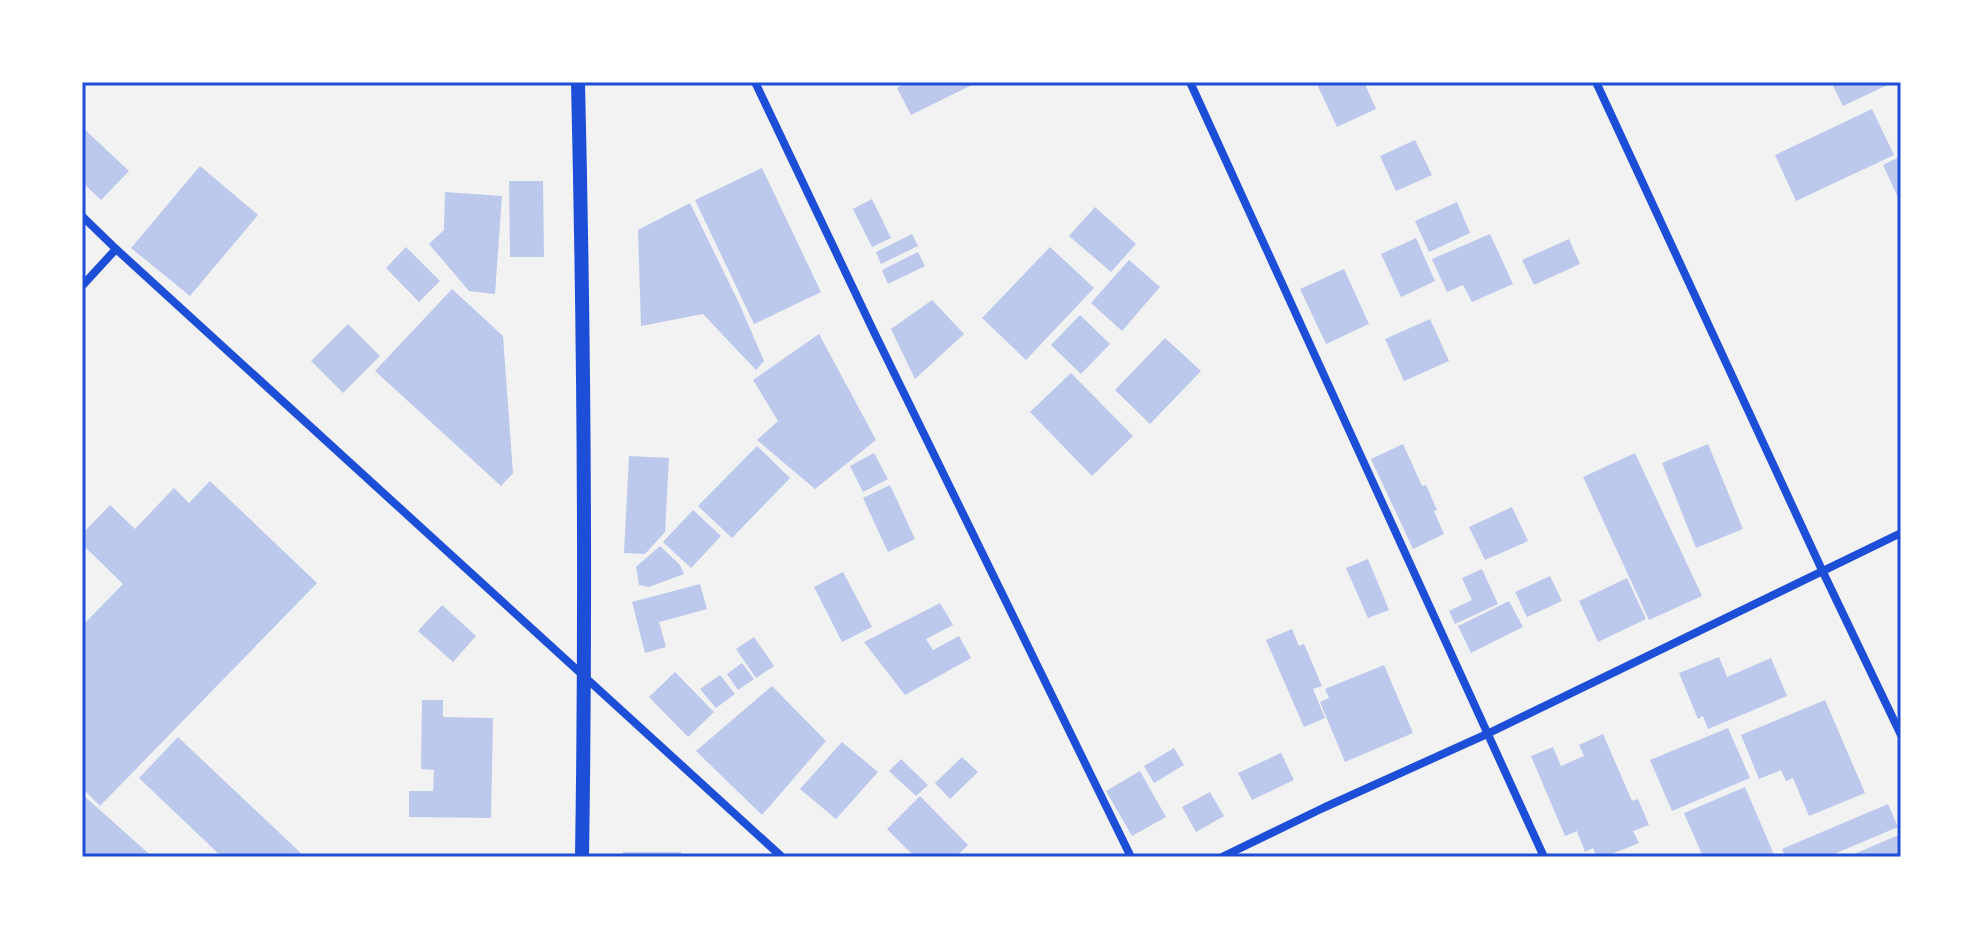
<svg xmlns="http://www.w3.org/2000/svg" width="1983" height="939" font-family="Jost,sans-serif">
<rect width="100%" height="100%" fill="#f2f2f2"/>
<g fill="#bdc9ec">
<polygon points="908,82 978,82 911,115 897,88"/>
<polygon points="1316,82 1364,82 1376,109 1337,127"/>
<polygon points="1831,82 1894,82 1843,106"/>
<polygon points="1872,109 1894,155 1796,201 1775,155"/>
<polygon points="82,127 129,171 101,200 82,182"/>
<polygon points="1415,140 1432,175 1396,191 1380,156"/>
<polygon points="1901,156 1901,204 1883,165"/>
<polygon points="200,166 258,215 190,296 131,248"/>
<polygon points="762,168 821,292 754,324 695,200"/>
<polygon points="509,181 543,181 544,257 510,257"/>
<polygon points="445,192 502,196 495,294 469,291 429,244 444,230"/>
<polygon points="872,199 891,238 872,247 853,209"/>
<polygon points="1457,202 1470,233 1429,252 1415,221"/>
<polygon points="690,203 739,303 764,361 756,370 703,314 641,326 638,230"/>
<polygon points="1095,207 1136,244 1111,272 1069,236"/>
<polygon points="912,234 918,246 881,264 876,252"/>
<polygon points="1490,234 1513,284 1472,302 1463,285 1447,292 1432,259"/>
<polygon points="1416,238 1435,281 1401,297 1381,254"/>
<polygon points="1569,239 1580,264 1534,285 1522,260"/>
<polygon points="406,247 440,281 419,302 386,268"/>
<polygon points="1050,247 1094,288 1026,360 982,318"/>
<polygon points="918,252 925,266 888,284 882,270"/>
<polygon points="1129,260 1160,287 1122,331 1091,303"/>
<polygon points="1344,269 1369,324 1326,344 1300,289"/>
<polygon points="452,289 503,336 513,473 501,486 375,371"/>
<polygon points="932,300 964,334 915,379 891,329"/>
<polygon points="1080,315 1110,344 1081,374 1051,345"/>
<polygon points="1430,319 1449,361 1404,381 1385,339"/>
<polygon points="348,324 380,356 343,393 311,361"/>
<polygon points="819,334 876,440 815,489 757,440 778,421 753,380"/>
<polygon points="1165,338 1201,371 1150,424 1115,390"/>
<polygon points="1071,373 1133,436 1092,476 1030,412"/>
<polygon points="1403,444 1422,486 1426,485 1437,510 1434,511 1444,534 1413,549 1371,459"/>
<polygon points="1708,444 1743,529 1696,548 1662,463"/>
<polygon points="757,446 790,478 732,538 698,506"/>
<polygon points="874,453 888,479 863,492 850,466"/>
<polygon points="1635,453 1702,596 1649,620 1583,477"/>
<polygon points="629,456 669,458 665,532 645,554 624,553"/>
<polygon points="210,481 317,583 100,806 82,788 82,626 123,584 82,544 82,534 110,505 135,529 174,488 189,503"/>
<polygon points="890,485 915,539 888,552 863,498"/>
<polygon points="1512,507 1528,541 1485,560 1469,527"/>
<polygon points="693,510 721,536 691,568 663,542"/>
<polygon points="660,546 680,565 684,574 649,587 639,585 636,567"/>
<polygon points="1368,559 1389,610 1368,618 1346,568"/>
<polygon points="1482,569 1498,604 1455,624 1449,611 1472,600 1462,578"/>
<polygon points="843,572 872,627 842,642 814,587"/>
<polygon points="1550,576 1562,601 1527,617 1515,592"/>
<polygon points="1627,578 1646,619 1598,642 1579,601"/>
<polygon points="700,584 707,609 659,622 666,647 645,653 632,602"/>
<polygon points="1509,601 1523,627 1471,653 1458,626"/>
<polygon points="940,603 953,625 926,639 933,650 959,636 971,658 905,695 864,642"/>
<polygon points="442,605 476,636 453,662 418,631"/>
<polygon points="1292,629 1299,646 1304,644 1322,686 1313,689 1325,718 1304,727 1266,640"/>
<polygon points="754,637 774,666 756,678 736,649"/>
<polygon points="1719,657 1727,677 1771,658 1787,696 1708,729 1703,716 1698,719 1679,673"/>
<polygon points="742,663 754,679 738,690 727,674"/>
<polygon points="1384,665 1413,733 1345,762 1320,702 1329,698 1325,689"/>
<polygon points="675,672 714,712 688,737 649,697"/>
<polygon points="720,675 735,694 716,708 700,689"/>
<polygon points="772,686 826,741 762,815 696,751"/>
<polygon points="422,700 443,700 443,717 493,718 491,818 409,817 409,791 433,791 434,770 421,769"/>
<polygon points="1825,700 1865,793 1809,816 1793,778 1786,781 1781,770 1759,779 1741,735"/>
<polygon points="1728,728 1750,778 1672,811 1650,760"/>
<polygon points="1603,734 1632,801 1638,799 1649,825 1633,831 1639,843 1604,857 1597,857 1593,848 1585,852 1577,831 1565,836 1531,756 1553,747 1561,766 1584,756 1579,745"/>
<polygon points="178,737 305,857 222,857 139,778"/>
<polygon points="842,742 878,772 836,819 800,789"/>
<polygon points="1174,748 1184,765 1154,783 1144,766"/>
<polygon points="1281,753 1294,780 1252,800 1238,773"/>
<polygon points="962,757 978,772 950,799 935,783"/>
<polygon points="901,759 928,785 916,796 889,771"/>
<polygon points="1140,771 1166,817 1132,836 1106,791"/>
<polygon points="1745,787 1775,857 1703,857 1684,813"/>
<polygon points="1210,792 1224,816 1196,832 1182,807"/>
<polygon points="82,794 148,853 145,857 82,857"/>
<polygon points="920,796 968,845 956,857 915,857 887,829"/>
<polygon points="1888,804 1898,827 1827,857 1785,857 1782,849"/>
<polygon points="1901,834 1901,857 1847,857"/>
<rect x="623" y="852" width="58" height="5"/>
</g>
<g fill="none" stroke-linecap="round" stroke-linejoin="round">
<g stroke="#1d4ed8" stroke-width="8">
<polyline points="755,82 873,330 1131,857"/>
<polyline points="1190,82 1544,857"/>
<polyline points="1596,82 1822,570 1901,735"/>
<polyline points="82,216 116,249 782,857"/>
<polyline points="82,286 116,249"/>
<polyline points="1222,857 1323,808 1487,734 1901,533"/>
</g>
<path stroke="#1d4ed8" stroke-width="14" d="M578,82c6,258 8,517 4,775"/>
</g>
<rect width="1983" height="939" fill="none" stroke="#ffffff" stroke-width="168"/>
<rect x="84" y="84" width="1815" height="771" fill="none" stroke="#1d4ed8" stroke-width="3"/>
</svg>
